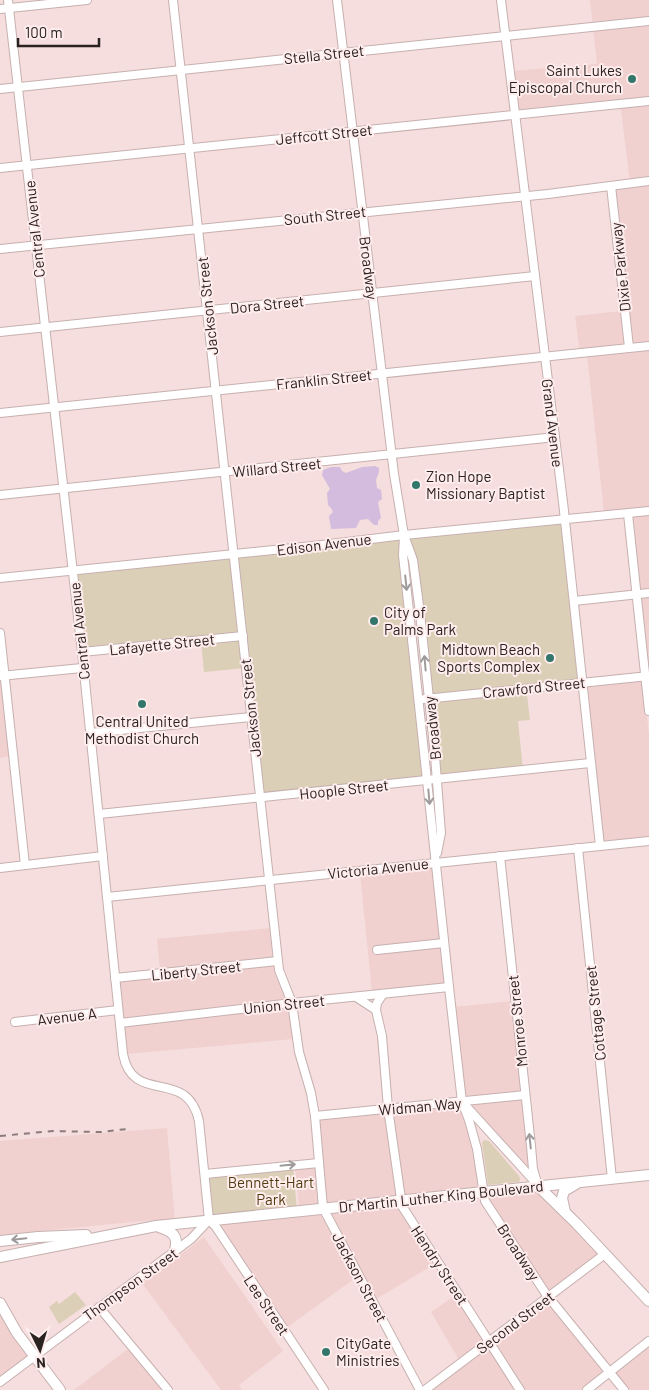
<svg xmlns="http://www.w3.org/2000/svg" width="649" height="1390" font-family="Barlow,sans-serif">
<rect width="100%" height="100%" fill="#f5dedd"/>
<g fill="#f0d1d0">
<polygon points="590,0 649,0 649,508 604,513 587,355 580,353 575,316 621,311 610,184 630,182 620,103 518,111 513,71 597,64"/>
<polygon points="649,514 649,590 639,591 631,516"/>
<polygon points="649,596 649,673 648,673 640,597"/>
<polygon points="0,679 2,679 11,756 0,758"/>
<polygon points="643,680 649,735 649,838 602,842 585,685"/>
<polygon points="433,866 446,984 372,992 360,873"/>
<polygon points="271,928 272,959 160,970 157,939"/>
<polygon points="273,965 276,977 288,1000 122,1019 118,981"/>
<polygon points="513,1001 522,1092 465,1098 454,1007"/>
<polygon points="290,1006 294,1039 126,1054 123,1025"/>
<polygon points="523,1098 532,1175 468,1104"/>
<polygon points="461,1105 474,1149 480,1189 402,1197 392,1111"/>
<polygon points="386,1112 397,1197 326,1205 318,1119"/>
<polygon points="167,1128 175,1221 155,1223 153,1220 0,1235 0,1141"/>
<polygon points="316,1166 320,1205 299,1207 295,1168"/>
<polygon points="536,1189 600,1253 549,1293 488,1200 486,1194"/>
<polygon points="397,1204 435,1264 376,1299 328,1211"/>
<polygon points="322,1211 357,1280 354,1279 289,1326 288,1330 216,1222"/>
<polygon points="204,1237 283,1351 239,1385 242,1390 221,1390 142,1283"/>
<polygon points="456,1295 485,1341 459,1360 431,1312"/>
<polygon points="548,1301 605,1372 582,1390 524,1390 493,1343"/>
<polygon points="0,1309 29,1356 0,1378"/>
<polygon points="649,1345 649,1390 628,1390 614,1372"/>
<polygon points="488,1346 517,1390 430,1390"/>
<polygon points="128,1349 164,1390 74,1390"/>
</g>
<g fill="#dccfb8">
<polygon points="564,522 581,681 526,687 530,720 518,721 523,770 439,778 406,536"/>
<polygon points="403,536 426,779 261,796 236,555"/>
<polygon points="233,555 242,634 83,651 73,572"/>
<polygon points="242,637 245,668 204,672 201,642"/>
<polygon points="484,1140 489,1141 519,1176 520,1179 519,1182 488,1185 482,1143"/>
<polygon points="293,1165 297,1211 209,1220 205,1174"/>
<polygon points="75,1292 86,1305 59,1324 49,1307 57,1301 59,1304"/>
</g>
<polygon fill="#d3bcde" points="375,466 379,468 379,472 376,480 377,488 381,490 382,499 378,502 381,518 378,521 378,525 374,525 368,519 360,520 356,528 331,529 329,516 333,512 331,508 328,505 327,493 330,489 322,475 323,470 331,467 340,467 342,471 346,473 362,467"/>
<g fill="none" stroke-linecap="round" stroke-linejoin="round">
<g stroke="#c6b0af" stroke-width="10">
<g id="minor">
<path d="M8,0l74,652 41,402c10,53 64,12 76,67l10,99"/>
<polyline points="173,0 279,970 292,1003 299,1052 311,1093 315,1116 323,1208 420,1390"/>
<polyline points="337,0 394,474 404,535 413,560 420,613 435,756 441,833 437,853"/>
<polyline points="501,0 563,502 600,846"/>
<polyline points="0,9 87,0"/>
<polyline points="0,89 649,21"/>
<polyline points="0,168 649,101"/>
<polyline points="611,186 629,347"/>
<polyline points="0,249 548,194 649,181"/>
<polyline points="0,332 535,276"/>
<polyline points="0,413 649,346"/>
<polyline points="0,495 555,437"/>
<polyline points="628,514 649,711"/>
<polyline points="404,535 403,555 449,987 462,1102 469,1120 477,1149 485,1201 546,1294 624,1390"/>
<polyline points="0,578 322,545 404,535 649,511"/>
<polyline points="574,601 649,593"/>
<polyline points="0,633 25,865"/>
<polyline points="82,652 243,636"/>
<polyline points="0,676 82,668"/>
<polyline points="425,699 649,676"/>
<polyline points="90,733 251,717"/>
<polyline points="99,814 590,763"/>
<polyline points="578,848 612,1179"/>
<polyline points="500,856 531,1146 533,1169 538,1186"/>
<polyline points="0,868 103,856"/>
<polyline points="107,897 649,841"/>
<polyline points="377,950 444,943"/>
<polyline points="115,978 277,961"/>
<polyline points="383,994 377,1003 376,1010 382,1036 388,1108 402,1206 520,1390"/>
<polyline points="356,997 376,1010"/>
<polyline points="15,1022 118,1010"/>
<polyline points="120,1023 292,1003 449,987"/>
<polyline points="466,1106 537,1184"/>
<polyline points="315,1116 525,1095"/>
<polyline points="205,1174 319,1163"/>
<polyline points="209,1220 216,1227 324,1390"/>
<polyline points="99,1307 168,1390"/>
<polyline points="0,1382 191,1239 209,1220"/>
<polyline points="425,1390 605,1254"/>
<polyline points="587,1390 649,1341"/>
</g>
</g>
<g stroke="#c6b0af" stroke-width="12">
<g id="major">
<polyline points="538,1186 577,1224 649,1301"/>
<polyline points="565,1212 562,1198 564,1191 576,1184"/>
<path d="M159,1227c13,4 20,9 16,23"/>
<polyline points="0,1241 38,1237 86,1235"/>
<polyline points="0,1257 156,1226 649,1175"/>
<polyline points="0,1303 17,1333 60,1390"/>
</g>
</g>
<use href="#minor" stroke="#fff" stroke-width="8"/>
<use href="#major" stroke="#fff" stroke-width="10"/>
<polyline stroke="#8b7c7b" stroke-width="2" stroke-dasharray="6 6" stroke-linecap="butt" points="0,1136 53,1131 101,1132 127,1129"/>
</g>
<defs><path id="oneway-shaft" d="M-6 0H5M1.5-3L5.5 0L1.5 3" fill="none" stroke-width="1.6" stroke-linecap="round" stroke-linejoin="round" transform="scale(1.25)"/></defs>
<g stroke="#9f9b9b">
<use href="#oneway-shaft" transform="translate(406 583) rotate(84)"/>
<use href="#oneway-shaft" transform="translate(425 663) rotate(-95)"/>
<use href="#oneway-shaft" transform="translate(429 797) rotate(85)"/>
<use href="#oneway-shaft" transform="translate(530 1141) rotate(-96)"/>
<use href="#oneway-shaft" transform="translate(288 1165) rotate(-6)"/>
<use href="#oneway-shaft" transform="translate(19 1239) rotate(174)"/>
</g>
<g fill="#33776b" stroke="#ffecec" stroke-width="2">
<circle cx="632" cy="79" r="5"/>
<circle cx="416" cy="485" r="5"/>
<circle cx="374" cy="621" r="5"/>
<circle cx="550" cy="658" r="5"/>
<circle cx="142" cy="704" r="5"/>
<circle cx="326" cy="1352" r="5"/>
</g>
<g text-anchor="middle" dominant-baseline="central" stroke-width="4" stroke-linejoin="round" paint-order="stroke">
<g font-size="15" fill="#2a2121" stroke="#ffecec">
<text transform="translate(324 54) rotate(-6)">Stella Street</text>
<text transform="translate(324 134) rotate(-6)">Jeffcott Street</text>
<text transform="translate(325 215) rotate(-6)">South Street</text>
<text transform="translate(34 229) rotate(-96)">Central Avenue</text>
<text transform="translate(620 267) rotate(-96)">Dixie Parkway</text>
<text transform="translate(369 268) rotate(83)">Broadway</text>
<text transform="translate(267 304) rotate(-6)">Dora Street</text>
<text transform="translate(207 306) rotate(-96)">Jackson Street</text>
<text transform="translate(324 379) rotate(-6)">Franklin Street</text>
<text transform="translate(553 423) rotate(83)">Grand Avenue</text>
<text transform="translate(277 467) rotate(-6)">Willard Street</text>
<text transform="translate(324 544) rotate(-7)">Edison Avenue</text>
<text transform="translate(79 631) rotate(-96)">Central Avenue</text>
<text transform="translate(162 644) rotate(-6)">Lafayette Street</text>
<text transform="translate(534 687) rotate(-6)">Crawford Street</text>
<text transform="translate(250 708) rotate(-96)">Jackson Street</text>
<text transform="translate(432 728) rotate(-96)">Broadway</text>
<text transform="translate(344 789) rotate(-6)">Hoople Street</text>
<text transform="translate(378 868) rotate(-6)">Victoria Avenue</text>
<text transform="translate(196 970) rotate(-6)">Liberty Street</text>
<text transform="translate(284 1004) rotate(-6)">Union Street</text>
<text transform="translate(595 1013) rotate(-96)">Cottage Street</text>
<text transform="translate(67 1016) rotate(-7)">Avenue A</text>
<text transform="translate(517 1021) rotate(-96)">Monroe Street</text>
<text transform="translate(420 1106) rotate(-5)">Widman Way</text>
<text transform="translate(441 1196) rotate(-6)">Dr Martin Luther King Boulevard</text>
<text transform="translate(519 1252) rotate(57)">Broadway</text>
<text transform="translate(440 1265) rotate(57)">Hendry Street</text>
<text transform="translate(360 1277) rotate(62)">Jackson Street</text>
<text transform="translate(130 1284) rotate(-36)">Thompson Street</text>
<text transform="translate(267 1305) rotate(56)">Lee Street</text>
<text transform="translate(515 1322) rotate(-37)">Second Street</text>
</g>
<g font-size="15" fill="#2a2121" stroke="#ffecec" text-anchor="start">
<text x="622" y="70" text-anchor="end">Saint Lukes<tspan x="622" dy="17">Episcopal Church</tspan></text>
<text x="426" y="476">Zion Hope<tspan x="426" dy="17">Missionary Baptist</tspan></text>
<text x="384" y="612">City of<tspan x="384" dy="17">Palms Park</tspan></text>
<text x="540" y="649" text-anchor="end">Midtown Beach<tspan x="540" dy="17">Sports Complex</tspan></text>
<text x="142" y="721" text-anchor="middle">Central United<tspan x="142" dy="17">Methodist Church</tspan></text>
<text x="336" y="1343">CityGate<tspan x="336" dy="17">Ministries</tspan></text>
</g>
<g font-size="15" fill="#503c0f" stroke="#ffecec">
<text x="271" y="1182">Bennett-Hart<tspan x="271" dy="17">Park</tspan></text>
</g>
</g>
<g transform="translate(40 1350) rotate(175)" stroke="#ffecec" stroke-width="4" paint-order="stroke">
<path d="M0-4L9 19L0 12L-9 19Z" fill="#2a2121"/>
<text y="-8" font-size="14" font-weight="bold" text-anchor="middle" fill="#2a2121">N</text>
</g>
<path d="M18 38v8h81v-8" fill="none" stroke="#2a2121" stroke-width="2.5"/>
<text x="25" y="38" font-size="15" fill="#2a2121" stroke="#ffecec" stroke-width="4" paint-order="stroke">100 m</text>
</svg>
